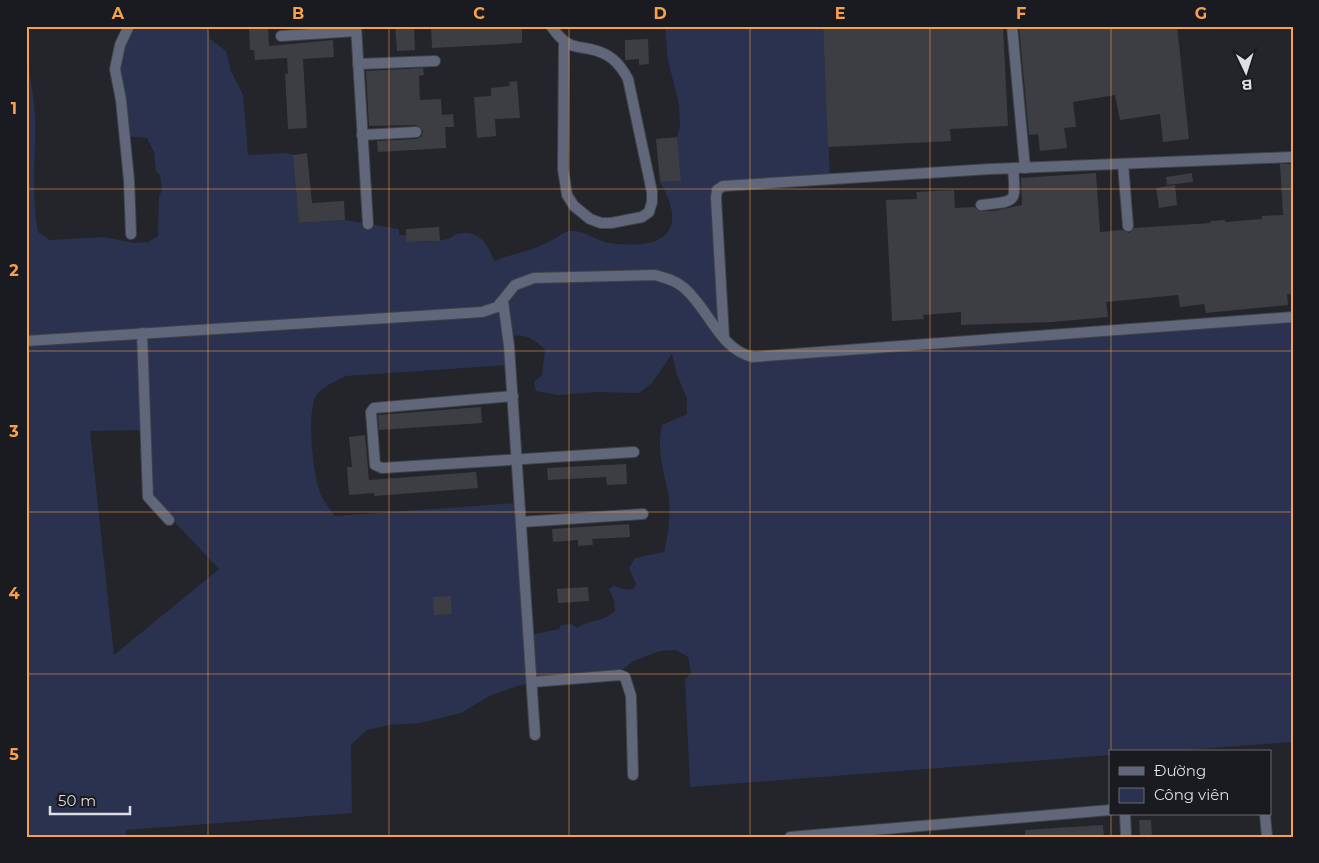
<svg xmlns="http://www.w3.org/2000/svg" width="1319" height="863" font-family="Montserrat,sans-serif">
<rect width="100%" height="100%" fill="#23252a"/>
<g fill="#2a324f">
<path d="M131,26h80l-3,3 2,10 16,12 5,20 12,24 5,60 38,-2 7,2 7,68 45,-3 54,9v6h7l1,7c12,0 28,1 40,-3 4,-1 7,-4 10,-5 22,-5 31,10 37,27 21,-8 38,-10 58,-21 5,-2 12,-8 17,-9 14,-2 27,10 40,12 50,7 82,-8 51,-61l20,-1 -3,-44 3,-10 -1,-23 -11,-44 -3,-34h158l7,151 -115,11 6,143 -50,-54 -139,-1 -42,32 -464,30v-287c3,21 8,44 9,65 1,39 -4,77 3,116l12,8 54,-3 30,6 14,-1 10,-6 1,-39 3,-7 -2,-15 -4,-4 -2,-19 -7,-14 -20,-2 -10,-66z"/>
<path d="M655,277l28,13 56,66 554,-36v422l-135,10h-48v3l-420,32 -5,-107 6,-7 -3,-16 -12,-7 -16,1 -27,10 -13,11 -86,8 -3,-45 28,-6 2,-4 10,-1 6,4c14,-10 23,-4 38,-17l-1,-11 -5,-11 5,-3 13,4 7,-2 2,-4 -7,-16 6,-10 29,-6c5,-21 8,-44 3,-65 -5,-21 -10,-40 -5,-62l25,-11v-16l-10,-23 -5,-21 -20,29 -13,10 -43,-1 -38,3 -22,-4 -2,-9 8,-7 3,-25c-10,-11 -20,-16 -34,-14l-5,-34 11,-15 8,-4z"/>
<path d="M502,306l6,59 -162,11c-10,5 -26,11 -31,22 -8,18 -2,69 3,88 3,12 10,21 17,30l182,-13 13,179 -39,13 -30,18 -41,10 -30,2 -23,5 -16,15 1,68 -226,17v7h-100v-494l114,-8 2,95 -52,1 24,224 105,-86 -69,-73 -5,-161z"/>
</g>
<g fill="#3c3e44">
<polygon points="249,26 268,26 269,46 333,40 334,57 303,59 307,128 288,129 285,74 288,74 287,58 255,60 254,50 250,50"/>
<polygon points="395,26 414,26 415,50 397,51"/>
<polygon points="431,26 522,26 522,43 432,48"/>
<polygon points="823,26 1003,26 1008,126 950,129 951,141 828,147"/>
<polygon points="1019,26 1177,26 1189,139 1163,142 1160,114 1120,120 1115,95 1073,102 1076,127 1064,128 1067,148 1040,151 1038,134 1029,135"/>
<polygon points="648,39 649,64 639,65 639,59 625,60 625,40"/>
<polygon points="423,68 424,75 419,76 420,100 441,99 442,115 453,114 454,127 445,127 446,148 378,152 377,141 417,139 422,136 423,131 416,125 369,126 366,71"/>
<polygon points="517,81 520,118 495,119 496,136 477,138 474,97 491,96 491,88 510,86 509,82"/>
<polygon points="677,137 681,181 660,182 656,139"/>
<polygon points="307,153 312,203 344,201 345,220 299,223 293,155"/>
<polygon points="1280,164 1293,164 1293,294 1287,294 1288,305 1206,313 1204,304 1180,307 1178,295 1106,302 1108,317 1052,322 961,325 961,312 923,315 924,319 892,321 886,200 917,199 916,192 954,190 955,208 974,207 979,211 994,211 1022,205 1021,178 1096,173 1100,232 1122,230 1129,233 1134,228 1211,223 1210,221 1225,220 1225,222 1262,219 1262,216 1283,215"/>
<polygon points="1192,173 1193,182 1167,185 1166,177"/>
<polygon points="1175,185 1177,205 1159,208 1156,188"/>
<polygon points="439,227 440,241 406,242 406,229"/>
<polygon points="481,407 482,423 379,430 378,415"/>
<polygon points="365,435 369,480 476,472 478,488 374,496 374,493 349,495 347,467 352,467 349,437"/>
<polygon points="626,464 627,484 607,485 606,477 548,480 547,468"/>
<polygon points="629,524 630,537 592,539 593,545 578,546 578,540 553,542 552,529"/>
<polygon points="588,587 589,601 558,603 557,589"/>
<polygon points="451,596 452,614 434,615 433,597"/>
<polygon points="1139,820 1151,820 1152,837 1140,837"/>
<polygon points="1103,825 1104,837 1025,837 1025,830"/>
</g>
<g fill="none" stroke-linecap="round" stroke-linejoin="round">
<g stroke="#414347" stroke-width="12">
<g id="minor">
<polyline points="129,26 120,45 115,69 121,100 129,180 131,234"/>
<polyline points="356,26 368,224"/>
<path d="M551,26c6,8 11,15 20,19 6,2 13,3 19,4 19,4 29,13 38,30l24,113v10l-3,10 -7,5 -31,6h-10l-11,-4 -16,-13 -7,-11 -4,-26 1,-128"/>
<polyline points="1012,26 1025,168"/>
<polyline points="281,36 356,31"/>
<polyline points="358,64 435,61"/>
<polyline points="362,135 416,132"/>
<polyline points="1123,164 1128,226"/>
<path d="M981,205c36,-4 35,-1 32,-37"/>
<polyline points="503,301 509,346 535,735"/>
<polyline points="142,333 148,497 169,520"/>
<polyline points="724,338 716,198 717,190 723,186 990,169 1293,157"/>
<path d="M26,341l456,-29 15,-5 18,-22 19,-7 121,-3c10,3 20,5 28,12 26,21 36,63 70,70l540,-40"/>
<polyline points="513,396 374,408 371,412 375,465 382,468 634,452"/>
<polyline points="521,522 643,514"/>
<polyline points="532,682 620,675 625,677 631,696 633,775"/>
<polyline points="1125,814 1126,837"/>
<polyline points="1265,814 1267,837"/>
<polyline points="790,837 1110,810"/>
</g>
</g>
<use href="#minor" stroke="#61677b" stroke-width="10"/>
</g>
<path fill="none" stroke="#f9a04c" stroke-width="1" stroke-opacity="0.55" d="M208,26v811M389,26v811M569,26v811M750,26v811M930,26v811M1111,26v726M26,189h1267M26,351h1267M26,512h1267M26,674h1267M1111,814v23"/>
<rect width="1319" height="863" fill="none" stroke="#1a1b20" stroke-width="55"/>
<rect x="1109" y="750" width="162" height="65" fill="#1a1b20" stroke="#68696e"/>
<rect x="1119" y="767" width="25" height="8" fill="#61677b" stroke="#68696e"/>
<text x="1154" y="776" font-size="15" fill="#dedfe2">Đường</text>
<rect x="1119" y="788" width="25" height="15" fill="#2a324f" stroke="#68696e"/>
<text x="1154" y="800" font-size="15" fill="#dedfe2">Công viên</text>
<g transform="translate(1246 72) rotate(176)" stroke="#1a1b20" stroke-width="4" paint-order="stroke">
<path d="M0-4L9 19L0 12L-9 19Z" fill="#dedfe2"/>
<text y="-8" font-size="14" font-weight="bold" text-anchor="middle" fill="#dedfe2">B</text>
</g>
<path d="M50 806v8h80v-8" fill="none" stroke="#dedfe2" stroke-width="2.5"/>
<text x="58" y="806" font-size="15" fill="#dedfe2" stroke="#1a1b20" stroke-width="4" paint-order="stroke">50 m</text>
<rect x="28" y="28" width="1264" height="808" fill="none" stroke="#f9a04c" stroke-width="2"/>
<g font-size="16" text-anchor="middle" font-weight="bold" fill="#f9a04c">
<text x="118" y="19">A</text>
<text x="298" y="19">B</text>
<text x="479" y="19">C</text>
<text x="660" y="19">D</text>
<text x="840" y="19">E</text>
<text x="1021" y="19">F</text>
<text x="1201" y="19">G</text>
<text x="14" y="114">1</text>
<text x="14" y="276">2</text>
<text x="14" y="437">3</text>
<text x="14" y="599">4</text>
<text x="14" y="760">5</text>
</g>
</svg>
